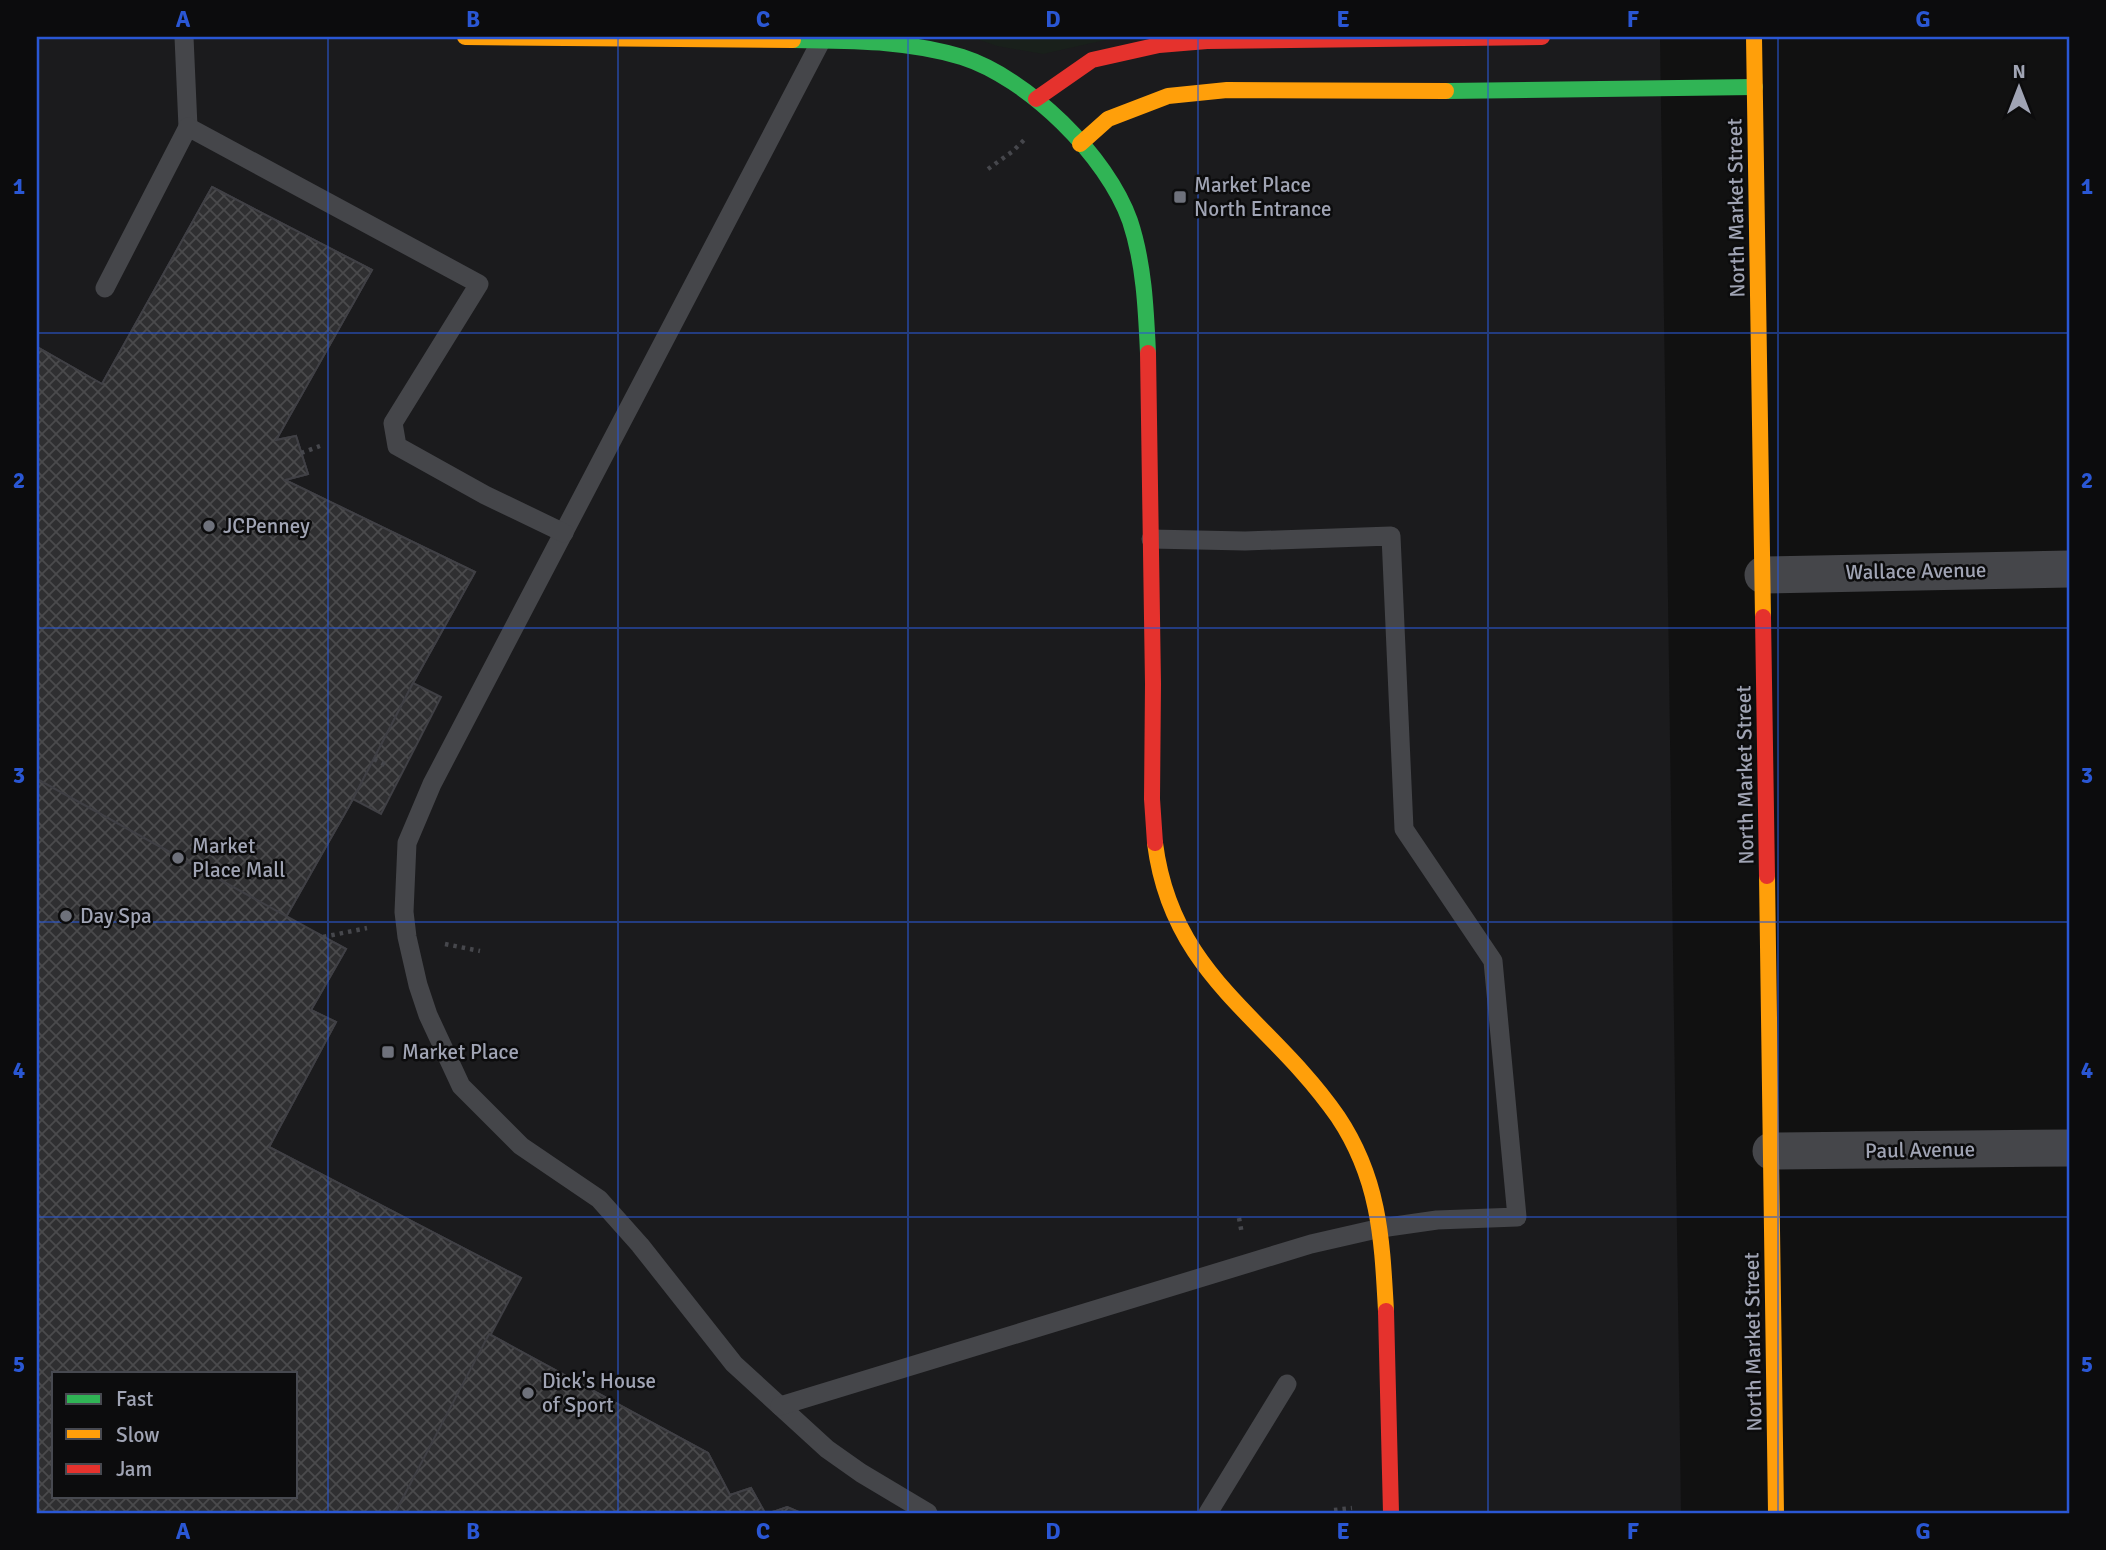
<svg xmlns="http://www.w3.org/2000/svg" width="2106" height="1550" font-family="Signika,sans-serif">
<defs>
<pattern id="building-cross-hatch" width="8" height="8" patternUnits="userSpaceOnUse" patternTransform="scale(1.75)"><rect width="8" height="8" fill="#2f2f31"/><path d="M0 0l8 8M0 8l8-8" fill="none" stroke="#4a4a4c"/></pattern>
</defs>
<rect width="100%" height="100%" fill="#111"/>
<path fill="#1b1b1d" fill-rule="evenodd" d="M37,37h1623l21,1476h-1644zM54,1373h242v123h-242z"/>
<polygon fill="#19201b" points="971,37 1119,37 1043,54 997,46"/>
<g fill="url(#building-cross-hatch)" stroke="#404045" stroke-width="2" fill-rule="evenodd">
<path d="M212,187l160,83 -96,170 20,-4 12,38 -23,6 190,92 -62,111 -60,116 -67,118 60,32 -35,61 25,12 -67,125 252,131 -32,56 219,119 22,42 21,-7 14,25h-728v-1166l65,37zM54,1373h242v123h-242z"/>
<polygon points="212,187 372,270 276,440 296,436 308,474 285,480 475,572 413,683 353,799 286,917 37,779 37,347 102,384"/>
<polygon points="413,683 441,697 381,814 353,799"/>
<path d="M37,779l309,170 -35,61 25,12 -67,125 252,131 -126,235h-358zM54,1373h242v123h-242z"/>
<polygon points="489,1334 708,1453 730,1495 751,1488 765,1513 395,1513"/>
<polygon points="787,1507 801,1513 768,1513 776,1511"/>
<polygon points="787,1507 801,1513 768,1513 776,1511"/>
</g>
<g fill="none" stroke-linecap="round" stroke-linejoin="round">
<g stroke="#46474c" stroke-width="4.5" stroke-dasharray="3.5 5" stroke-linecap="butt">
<polyline points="988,169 1013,151 1025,139"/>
<polyline points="301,453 320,446"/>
<polyline points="374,759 389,767"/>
<polyline points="323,937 367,928"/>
<polyline points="445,944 480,951"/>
<polyline points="1239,1218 1242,1234"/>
<polyline points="1334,1510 1352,1508"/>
</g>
<g stroke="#45464a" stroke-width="19">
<polyline points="184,37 188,127"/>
<polyline points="821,41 432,784 407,843 404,912 407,937 418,985 428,1015 461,1086 521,1146 599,1199 640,1245 734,1364 827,1449 861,1473 928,1513"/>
<polyline points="105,288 188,127 479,284 393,423 397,446 485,495 564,533"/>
<polyline points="780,1406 1311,1244 1381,1228 1437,1220 1517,1217 1493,961 1404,829 1391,536 1245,541 1151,539"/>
<polyline points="1208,1513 1287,1384"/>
</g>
<g stroke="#45464a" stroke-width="37">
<polyline points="1763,575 2069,569"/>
<polyline points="1771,1151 2069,1148"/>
</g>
<g stroke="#30b455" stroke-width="16">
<path d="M793,40c56,1 114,0 169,17 66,21 145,99 168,164 14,42 16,88 18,132"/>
<polyline points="1446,91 1755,87"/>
</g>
<g stroke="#ff9f0a" stroke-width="16">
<polyline points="465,37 793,40"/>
<polyline points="1754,37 1763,617"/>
<polyline points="1080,144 1108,119 1168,96 1227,90 1446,91"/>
<path d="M1155,843c17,134 114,174 183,274 42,63 44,123 48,194"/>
<polyline points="1767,876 1776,1513"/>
</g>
<g stroke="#e5322d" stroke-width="16">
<polyline points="1036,99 1092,60 1159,45 1207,41 1542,37"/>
<polyline points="1148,353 1153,684 1152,799 1155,843"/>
<polyline points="1763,617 1767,876"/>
<polyline points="1386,1311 1391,1513"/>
</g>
</g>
<path fill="none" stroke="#2a57d4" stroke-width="2" stroke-opacity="0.55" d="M328,37v1476M618,37v1476M908,37v1476M1198,37v1476M1488,37v1476M1778,37v1476M37,333h2032M37,628h2032M37,922h2032M37,1217h2032"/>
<g fill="#6e717b" stroke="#0c0c0d" stroke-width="2.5">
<rect x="1173" y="190" width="14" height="14" rx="3.5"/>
<circle cx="209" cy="526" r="7"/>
<circle cx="178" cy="858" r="7"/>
<circle cx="66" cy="916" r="7"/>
<rect x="381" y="1045" width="14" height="14" rx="3.5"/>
<circle cx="528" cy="1393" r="7"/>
</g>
<g text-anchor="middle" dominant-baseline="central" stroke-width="5" stroke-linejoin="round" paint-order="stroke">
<g font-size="21" fill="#a0a4b4" stroke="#0c0c0d" text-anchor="start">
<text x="1194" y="185">Market Place<tspan x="1194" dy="24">North Entrance</tspan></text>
<text x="223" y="526">JCPenney</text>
<text x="192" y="846">Market<tspan x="192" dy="24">Place Mall</tspan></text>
<text x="80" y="916">Day Spa</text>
<text x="402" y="1052">Market Place</text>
<text x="542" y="1381">Dick's House<tspan x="542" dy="24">of Sport</tspan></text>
</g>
<g font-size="21" fill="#a0a4b4" stroke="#0c0c0d">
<text transform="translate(1736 208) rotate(-91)">North Market Street</text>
<text transform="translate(1916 571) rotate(-1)">Wallace Avenue</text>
<text transform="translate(1745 775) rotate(-91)">North Market Street</text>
<text transform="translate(1920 1150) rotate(-1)">Paul Avenue</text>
<text transform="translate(1753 1342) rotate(-91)">North Market Street</text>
</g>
</g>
<rect width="2106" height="1550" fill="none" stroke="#0c0c0d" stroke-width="77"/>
<rect x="52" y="1372" width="245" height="126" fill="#0c0c0d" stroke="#474950" stroke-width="2"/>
<rect x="66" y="1394" width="35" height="10" fill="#30b455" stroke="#474950" stroke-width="2"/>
<text x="116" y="1406" font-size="21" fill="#a0a4b4">Fast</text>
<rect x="66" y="1429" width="35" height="10" fill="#ff9f0a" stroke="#474950" stroke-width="2"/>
<text x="116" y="1442" font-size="21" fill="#a0a4b4">Slow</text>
<rect x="66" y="1464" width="35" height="10" fill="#e5322d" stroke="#474950" stroke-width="2"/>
<text x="116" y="1476" font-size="21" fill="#a0a4b4">Jam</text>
<g transform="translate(2019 88)" stroke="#0c0c0d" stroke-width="5" paint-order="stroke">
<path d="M0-5L12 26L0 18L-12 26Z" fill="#a0a4b4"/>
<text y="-10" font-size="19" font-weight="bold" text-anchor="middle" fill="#a0a4b4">N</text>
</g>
<rect x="38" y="38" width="2030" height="1474" fill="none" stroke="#2a57d4" stroke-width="2.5"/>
<g font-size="23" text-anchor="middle" font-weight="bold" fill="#2a57d4">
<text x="183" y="27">A</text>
<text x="473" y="27">B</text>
<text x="763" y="27">C</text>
<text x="1053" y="27">D</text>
<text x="1343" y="27">E</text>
<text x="1633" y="27">F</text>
<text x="1923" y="27">G</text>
<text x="19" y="194">1</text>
<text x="2087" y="194">1</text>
<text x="19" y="488">2</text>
<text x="2087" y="488">2</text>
<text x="19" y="783">3</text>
<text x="2087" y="783">3</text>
<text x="19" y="1078">4</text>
<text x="2087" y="1078">4</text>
<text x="19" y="1372">5</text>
<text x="2087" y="1372">5</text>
<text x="183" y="1539">A</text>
<text x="473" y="1539">B</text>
<text x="763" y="1539">C</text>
<text x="1053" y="1539">D</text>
<text x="1343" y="1539">E</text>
<text x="1633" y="1539">F</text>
<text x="1923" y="1539">G</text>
</g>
</svg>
